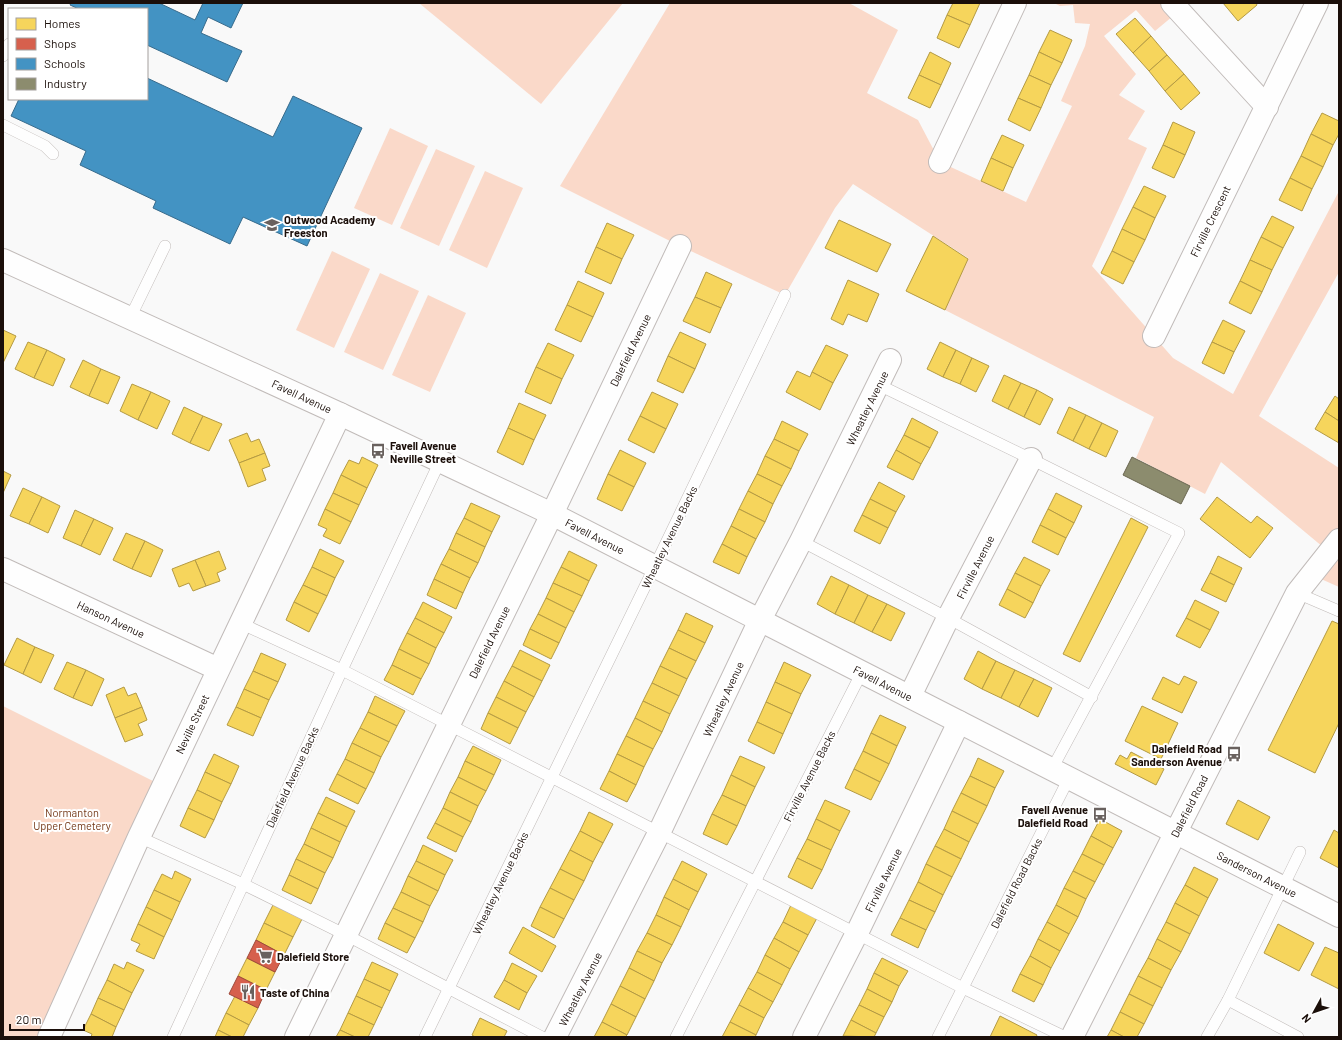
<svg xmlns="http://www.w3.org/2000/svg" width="1342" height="1040" font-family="Barlow,sans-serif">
<rect width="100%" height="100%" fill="#f9f9f9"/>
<g fill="#fad9c9">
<polygon points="419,3 623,3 541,104"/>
<polygon points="670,3 849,3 898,30 867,93 918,120 940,162 1026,202 1072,106 1061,101 1085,46 1090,24 1075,23 1073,5 1060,6 1054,3 1172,3 1179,11 1155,31 1136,10 1104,36 1136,74 1119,95 1145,111 1128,139 1147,148 1092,266 1173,358 1233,394 1339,191 1339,272 1259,416 1339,468 1339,587 1312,575 1329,552 1221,462 1205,494 1136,458 1154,417 945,310 968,258 853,184 835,208 785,295 680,246 560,186"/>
<polygon points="390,128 428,146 392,225 354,208"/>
<polygon points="436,149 475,166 439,246 400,228"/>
<polygon points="485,171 523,188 487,268 449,250"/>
<polygon points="332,251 370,269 334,348 296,330"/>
<polygon points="380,273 419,291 383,370 344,352"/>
<polygon points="428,295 466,313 430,392 392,375"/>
<polygon points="3,706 163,786 49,1037 3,1037"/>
</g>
<g fill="#f6d55c" stroke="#b49a43">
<polygon points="953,3 980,3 970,25 947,15"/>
<polygon points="1223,3 1256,3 1257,5 1238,21"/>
<polygon points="947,15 970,25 959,48 937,38"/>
<polygon points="1135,18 1151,36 1133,53 1116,34"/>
<polygon points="1050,30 1072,40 1062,63 1039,52"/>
<polygon points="1151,36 1167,55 1149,71 1133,53"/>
<polygon points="930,52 951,63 941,85 919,75"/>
<polygon points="1039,52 1062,63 1051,85 1029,75"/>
<polygon points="1167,55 1184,74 1165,91 1149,71"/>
<polygon points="1184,74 1200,93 1181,110 1165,91"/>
<polygon points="919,75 941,85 930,108 908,98"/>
<polygon points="1029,75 1051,85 1041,108 1018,98"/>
<polygon points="1018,98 1041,108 1030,131 1008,120"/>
<polygon points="1322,113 1339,121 1339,134 1333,145 1311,134"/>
<polygon points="1173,122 1195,132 1185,155 1163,145"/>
<polygon points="1311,134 1333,145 1323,167 1301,156"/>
<polygon points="1002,135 1024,145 1013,168 991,158"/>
<polygon points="1163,145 1185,155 1174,178 1152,168"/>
<polygon points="1301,156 1323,167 1312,189 1290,178"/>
<polygon points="991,158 1013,168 1003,191 981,181"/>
<polygon points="1290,178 1312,189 1302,211 1279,200"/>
<polygon points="1144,186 1166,196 1155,218 1133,207"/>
<polygon points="1133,207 1155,218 1145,240 1122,229"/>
<polygon points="1272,216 1294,227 1283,248 1261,237"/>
<polygon points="839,220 891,244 877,272 825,248"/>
<polygon points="607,223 634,235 622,259 596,247"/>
<polygon points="1122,229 1145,240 1134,262 1112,251"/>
<polygon points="933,236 968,259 945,310 906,291"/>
<polygon points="1261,237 1283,248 1272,270 1250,260"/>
<polygon points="596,247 622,259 611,284 585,272"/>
<polygon points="1112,251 1134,262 1123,284 1101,273"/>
<polygon points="1250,260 1272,270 1262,292 1240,281"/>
<polygon points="706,272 732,284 721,308 695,297"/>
<polygon points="848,280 879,294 867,322 848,314 843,325 831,319"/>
<polygon points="578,281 604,293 593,317 567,305"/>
<polygon points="1240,281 1262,292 1251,314 1229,303"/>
<polygon points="695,297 721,308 710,333 683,321"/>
<polygon points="567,305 593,317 581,342 555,330"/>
<polygon points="1223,320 1245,331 1234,352 1212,342"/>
<polygon points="3,330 16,336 3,363"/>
<polygon points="680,332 706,344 695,369 668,356"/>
<polygon points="28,342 47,350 34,378 15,369"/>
<polygon points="940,342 956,350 943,377 927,369"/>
<polygon points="1212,342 1234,352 1224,374 1202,363"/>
<polygon points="548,343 574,355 562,379 536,367"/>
<polygon points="826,345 848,355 833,383 812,372"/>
<polygon points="47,350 65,359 53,386 34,378"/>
<polygon points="956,350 972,358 960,384 943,377"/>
<polygon points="668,356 695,369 683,393 657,381"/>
<polygon points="972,358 989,366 976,392 960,384"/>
<polygon points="83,360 101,369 89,396 70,387"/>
<polygon points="536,367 562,379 551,404 525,392"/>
<polygon points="101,369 120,377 108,404 89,396"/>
<polygon points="797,371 810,377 812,372 833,383 820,410 786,392"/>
<polygon points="1004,375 1021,383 1008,409 992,401"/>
<polygon points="1021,383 1037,390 1024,417 1008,409"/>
<polygon points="132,384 151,392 138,420 120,411"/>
<polygon points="1037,390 1053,399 1040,425 1024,417"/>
<polygon points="151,392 170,401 157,429 138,420"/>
<polygon points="652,392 678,404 666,429 640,416"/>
<polygon points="1335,396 1339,399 1339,421 1325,412"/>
<polygon points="519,403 546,415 534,440 508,428"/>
<polygon points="184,407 203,416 190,443 172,434"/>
<polygon points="1069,407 1086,415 1073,441 1057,433"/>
<polygon points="1325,412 1339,421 1339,443 1315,429"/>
<polygon points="1086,415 1102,423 1089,449 1073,441"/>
<polygon points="203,416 222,424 209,451 190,443"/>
<polygon points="640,416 666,429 654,453 628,440"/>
<polygon points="912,418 938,432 930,448 904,435"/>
<polygon points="782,421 808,434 799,451 774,439"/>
<polygon points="1102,423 1118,431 1106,457 1089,449"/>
<polygon points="508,428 534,440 523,465 497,452"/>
<polygon points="247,433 251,442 259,439 265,453 239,463 229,440"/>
<polygon points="904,435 930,448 921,464 896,450"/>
<polygon points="774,439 799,451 791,469 765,456"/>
<polygon points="620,450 646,463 634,487 608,474"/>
<polygon points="896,450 921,464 913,480 887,467"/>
<polygon points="265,453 270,466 262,469 266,480 248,487 239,463"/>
<polygon points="765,456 791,469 782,486 757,474"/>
<polygon points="362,457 378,465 367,488 341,475 349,460 359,464"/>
<polygon points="3,471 11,475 3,493"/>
<polygon points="608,474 634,487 622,511 597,499"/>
<polygon points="757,474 782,486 773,504 748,491"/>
<polygon points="341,475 367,488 359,505 333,493"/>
<polygon points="879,482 905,496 896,512 870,499"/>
<polygon points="23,488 42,497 29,524 10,516"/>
<polygon points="748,491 773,504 765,522 739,509"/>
<polygon points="333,493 359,505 351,522 325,509"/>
<polygon points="1056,493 1082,506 1074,523 1048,509"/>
<polygon points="42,497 60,506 48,533 29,524"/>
<polygon points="1217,497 1251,523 1257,516 1273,528 1250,558 1200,519"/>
<polygon points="870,499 896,512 888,528 862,515"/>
<polygon points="471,503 500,516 492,532 464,518"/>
<polygon points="325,509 351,522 340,544 323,536 327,529 318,525"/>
<polygon points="739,509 765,522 756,539 731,526"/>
<polygon points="1048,509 1074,523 1066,538 1040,525"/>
<polygon points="75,510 94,519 81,546 63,538"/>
<polygon points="862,515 888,528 880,544 854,531"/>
<polygon points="464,518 492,532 485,547 456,533"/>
<polygon points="1131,518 1148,527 1080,662 1063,654"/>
<polygon points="94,519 113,528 100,555 81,546"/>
<polygon points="1040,525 1066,538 1058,555 1032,542"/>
<polygon points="731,526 756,539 747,557 722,544"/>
<polygon points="126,533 145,541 132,569 113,560"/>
<polygon points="456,533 485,547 478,563 449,549"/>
<polygon points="145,541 163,550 151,577 132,569"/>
<polygon points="722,544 747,557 739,574 713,562"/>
<polygon points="320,549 344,561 335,578 312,567"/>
<polygon points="449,549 478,563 470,578 441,564"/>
<polygon points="219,551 226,569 217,573 220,581 206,586 195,560"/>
<polygon points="569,551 597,565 589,581 561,567"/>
<polygon points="1218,556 1242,568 1234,585 1210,573"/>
<polygon points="1024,557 1050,570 1041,586 1015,573"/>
<polygon points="195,560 206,586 193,591 189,583 179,587 172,569"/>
<polygon points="441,564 470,578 463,593 434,579"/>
<polygon points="312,567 335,578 327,596 303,585"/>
<polygon points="561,567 589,581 582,596 553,583"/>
<polygon points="1015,573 1041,586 1033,603 1007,589"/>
<polygon points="1210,573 1234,585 1226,602 1201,590"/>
<polygon points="831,576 849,585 835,614 817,604"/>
<polygon points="434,579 463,593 456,609 427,595"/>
<polygon points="553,583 582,596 574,612 546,598"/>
<polygon points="303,585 327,596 318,614 294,602"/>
<polygon points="849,585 868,595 854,623 835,614"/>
<polygon points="1007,589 1033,603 1025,618 999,605"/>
<polygon points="868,595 887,604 872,632 854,623"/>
<polygon points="546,598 574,612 566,628 538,614"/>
<polygon points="1195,600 1219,612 1210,630 1186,618"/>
<polygon points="294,602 318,614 309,632 286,620"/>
<polygon points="423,602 452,617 444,633 415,618"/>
<polygon points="887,604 905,613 891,641 872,632"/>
<polygon points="686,613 713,626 705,643 678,630"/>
<polygon points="538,614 566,628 559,643 530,629"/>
<polygon points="415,618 444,633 436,648 407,633"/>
<polygon points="1186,618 1210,630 1200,648 1176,636"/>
<polygon points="1332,621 1339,624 1339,723 1315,773 1268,750"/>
<polygon points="530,629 559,643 551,659 523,645"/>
<polygon points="678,630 705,643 696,661 669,648"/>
<polygon points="407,633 436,648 429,664 399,649"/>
<polygon points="17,638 35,647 23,674 4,665"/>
<polygon points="35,647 54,655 41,683 23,674"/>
<polygon points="669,648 696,661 687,679 660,666"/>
<polygon points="399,649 429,664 421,679 392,665"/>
<polygon points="520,650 550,665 542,681 512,666"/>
<polygon points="978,651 996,661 982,689 964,679"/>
<polygon points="261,653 286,664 278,682 253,671"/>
<polygon points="996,661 1015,670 1001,698 982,689"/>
<polygon points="67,662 86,670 73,698 54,689"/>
<polygon points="784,662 811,675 801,694 775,682"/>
<polygon points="392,665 421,679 413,695 384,680"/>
<polygon points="512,666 542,681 534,697 504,681"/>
<polygon points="660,666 687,679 679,696 652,683"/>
<polygon points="86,670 104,679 92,706 73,698"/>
<polygon points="1015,670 1034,679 1019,707 1001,698"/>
<polygon points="253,671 278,682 269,700 244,689"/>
<polygon points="1184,676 1197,682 1182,713 1152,699 1163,677 1179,685"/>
<polygon points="1034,679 1052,688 1038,717 1019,707"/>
<polygon points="504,681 534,697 526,712 496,697"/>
<polygon points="775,682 801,694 792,714 766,702"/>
<polygon points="652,683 679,696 670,714 643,701"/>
<polygon points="124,687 128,696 136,693 142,707 115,718 106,695"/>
<polygon points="244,689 269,700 261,718 236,707"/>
<polygon points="375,696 405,711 397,726 368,712"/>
<polygon points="496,697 526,712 518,728 488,713"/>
<polygon points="643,701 670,714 662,732 635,718"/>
<polygon points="766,702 792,714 783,734 757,722"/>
<polygon points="1142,706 1178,723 1161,759 1125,741"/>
<polygon points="142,707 147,720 138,724 143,735 125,742 115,718"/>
<polygon points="236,707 261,718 253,736 227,725"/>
<polygon points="368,712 397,726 389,742 360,728"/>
<polygon points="488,713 518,728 510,744 481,729"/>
<polygon points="880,715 906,727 897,746 871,733"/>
<polygon points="635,718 662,732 653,749 626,736"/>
<polygon points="757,722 783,734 774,754 748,741"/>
<polygon points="360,728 389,742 381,757 352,743"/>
<polygon points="871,733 897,746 889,764 863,751"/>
<polygon points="626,736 653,749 644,767 617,754"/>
<polygon points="352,743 381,757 374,773 345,759"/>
<polygon points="473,746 501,760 494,775 465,761"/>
<polygon points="863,751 889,764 880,782 854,769"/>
<polygon points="1131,752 1164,769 1156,785 1115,764 1120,755 1127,759"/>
<polygon points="214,754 239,766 231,784 205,772"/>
<polygon points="617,754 644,767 636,785 609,771"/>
<polygon points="740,756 765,767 755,787 731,775"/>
<polygon points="978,758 1004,771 995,788 970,776"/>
<polygon points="345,759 374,773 366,789 337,774"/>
<polygon points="465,761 494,775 486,791 458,777"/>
<polygon points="854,769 880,782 871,800 845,788"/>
<polygon points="609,771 636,785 627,802 600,789"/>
<polygon points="205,772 231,784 222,802 197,790"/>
<polygon points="337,774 366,789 358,804 329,790"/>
<polygon points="731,775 755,787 746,806 722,795"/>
<polygon points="970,776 995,788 987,806 961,793"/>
<polygon points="458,777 486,791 478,806 450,792"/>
<polygon points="197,790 222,802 214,820 188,808"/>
<polygon points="450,792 478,806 471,822 443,808"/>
<polygon points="961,793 987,806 978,824 952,811"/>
<polygon points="722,795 746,806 737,826 712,814"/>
<polygon points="326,797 355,811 347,827 318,813"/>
<polygon points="825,800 850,811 840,831 816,819"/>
<polygon points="1238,800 1270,817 1258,840 1226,824"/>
<polygon points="188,808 214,820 205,838 180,826"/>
<polygon points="443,808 471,822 463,837 435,823"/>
<polygon points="952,811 978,824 969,842 944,829"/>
<polygon points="589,812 613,824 603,843 580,831"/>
<polygon points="318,813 347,827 340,842 311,828"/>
<polygon points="712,814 737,826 727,845 703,834"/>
<polygon points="816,819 840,831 831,850 807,839"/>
<polygon points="1100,819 1122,831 1113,848 1091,836"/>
<polygon points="435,823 463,837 456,852 427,838"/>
<polygon points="311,828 340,842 333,858 304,844"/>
<polygon points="944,829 969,842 961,859 935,846"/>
<polygon points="1334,830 1339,833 1339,868 1320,858"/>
<polygon points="580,831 603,843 593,862 570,850"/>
<polygon points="1091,836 1113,848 1104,865 1082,854"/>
<polygon points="807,839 831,850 822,870 797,858"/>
<polygon points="304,844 333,858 325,873 296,859"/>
<polygon points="423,845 453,860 445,875 416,861"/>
<polygon points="935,846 961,859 952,877 926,864"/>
<polygon points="570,850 593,862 584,881 560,869"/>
<polygon points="1082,854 1104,865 1095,882 1073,871"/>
<polygon points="797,858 822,870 812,889 788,877"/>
<polygon points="296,859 325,873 318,889 289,875"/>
<polygon points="416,861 445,875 438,891 408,876"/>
<polygon points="682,861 707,874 698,892 673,879"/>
<polygon points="926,864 952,877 943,895 918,882"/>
<polygon points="1194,867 1218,879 1208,898 1185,885"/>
<polygon points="560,869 584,881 574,900 550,888"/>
<polygon points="175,871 191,879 180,902 154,890 162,874 172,879"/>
<polygon points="1073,871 1095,882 1086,899 1064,888"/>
<polygon points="289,875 318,889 311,904 282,890"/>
<polygon points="408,876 438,891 430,906 401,892"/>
<polygon points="673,879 698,892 689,910 664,897"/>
<polygon points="918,882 943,895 935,912 909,900"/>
<polygon points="1185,885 1208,898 1199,916 1175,903"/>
<polygon points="550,888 574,900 564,919 540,907"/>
<polygon points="1064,888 1086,899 1078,917 1056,905"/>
<polygon points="154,890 180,902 172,920 146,907"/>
<polygon points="401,892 430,906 423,922 393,908"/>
<polygon points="664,897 689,910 681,927 656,915"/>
<polygon points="909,900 935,912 926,930 900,918"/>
<polygon points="1175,903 1199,916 1190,934 1166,922"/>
<polygon points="273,905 302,919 293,937 264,923"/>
<polygon points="791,905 817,918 808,935 783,922"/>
<polygon points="1056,905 1078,917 1069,934 1047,922"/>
<polygon points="146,907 172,920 164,937 138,924"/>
<polygon points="540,907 564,919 554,938 531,926"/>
<polygon points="393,908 423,922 415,938 385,923"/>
<polygon points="656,915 681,927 672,945 647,933"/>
<polygon points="900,918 926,930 918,948 891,935"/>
<polygon points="783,922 808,935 799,952 774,938"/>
<polygon points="1047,922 1069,934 1060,951 1038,939"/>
<polygon points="1166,922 1190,934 1181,952 1157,939"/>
<polygon points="264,923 293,937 284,955 256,940"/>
<polygon points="385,923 415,938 407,953 378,939"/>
<polygon points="138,924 164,937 154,959 136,951 140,944 131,940"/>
<polygon points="1278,924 1314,943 1299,971 1264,953"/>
<polygon points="523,927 556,946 542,972 509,953"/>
<polygon points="647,933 672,945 662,963 637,951"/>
<polygon points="774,938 799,952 790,969 765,955"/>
<polygon points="1038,939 1060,951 1051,968 1030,956"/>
<polygon points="1157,939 1181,952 1171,970 1148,958"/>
<polygon points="1325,947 1339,953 1339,989 1311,975"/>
<polygon points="637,951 662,963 654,981 629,968"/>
<polygon points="765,955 790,969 782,985 757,972"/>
<polygon points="1030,956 1051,968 1043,985 1020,974"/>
<polygon points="247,958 275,972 266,990 238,976"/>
<polygon points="882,958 908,971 899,986 874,973"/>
<polygon points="1148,958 1171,970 1162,988 1138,976"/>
<polygon points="127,962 144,970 132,993 107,980 114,964 124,969"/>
<polygon points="372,962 398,974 390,991 364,979"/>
<polygon points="512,963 537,976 527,993 504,980"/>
<polygon points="629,968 654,981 645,999 620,986"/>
<polygon points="757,972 782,985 773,1002 748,988"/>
<polygon points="874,973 899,986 892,1002 867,989"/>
<polygon points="1020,974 1043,985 1034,1002 1012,991"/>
<polygon points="1138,976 1162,988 1153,1006 1129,994"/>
<polygon points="364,979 390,991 382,1008 356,996"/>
<polygon points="107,980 132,993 124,1010 98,998"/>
<polygon points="504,980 527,993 519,1010 494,997"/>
<polygon points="620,986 645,999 636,1017 611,1004"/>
<polygon points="748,988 773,1002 764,1018 739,1005"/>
<polygon points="867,989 892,1002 884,1017 859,1005"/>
<polygon points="1129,994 1153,1006 1144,1024 1120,1012"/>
<polygon points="235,996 258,1008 249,1025 226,1013"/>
<polygon points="356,996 382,1008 374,1025 348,1013"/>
<polygon points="98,998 124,1010 116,1027 91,1014"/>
<polygon points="611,1004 636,1017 627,1035 602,1022"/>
<polygon points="739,1005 764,1018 756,1035 730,1022"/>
<polygon points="859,1005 884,1017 876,1033 851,1020"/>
<polygon points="1120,1012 1144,1024 1137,1037 1124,1037 1111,1030"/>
<polygon points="226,1013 249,1025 243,1037 232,1037 218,1030"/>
<polygon points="348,1013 374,1025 368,1037 355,1037 340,1030"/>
<polygon points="91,1014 116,1027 112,1037 91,1037 92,1034 83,1030"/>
<polygon points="1000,1016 1037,1035 1036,1037 990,1037"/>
<polygon points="480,1018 507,1031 504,1037 475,1037 472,1035"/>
<polygon points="851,1020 876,1033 874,1037 843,1036"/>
<polygon points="602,1022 627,1035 625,1037 594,1037"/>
<polygon points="730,1022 756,1035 755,1037 722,1037"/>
<polygon points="218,1030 232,1037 215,1037"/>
<polygon points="340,1030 355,1037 336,1037"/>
<polygon points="1111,1030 1124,1037 1107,1037"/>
</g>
<g fill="#d6604d" stroke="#9e4839">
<polygon points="256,940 284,955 275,972 247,958"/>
<polygon points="238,976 266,990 258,1008 229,994"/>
</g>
<g fill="#4393c3" stroke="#376b8c">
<polygon points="71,3 159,3 195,20 203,3 243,3 231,28 208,17 201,33 242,51 227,82 147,45 147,9 79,9 70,5"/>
<polygon points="147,78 273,137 293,96 362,128 307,246 243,217 230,244 153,208 156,201 80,165 86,151 11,116 19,99 147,99"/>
</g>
<polygon fill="#8c8c6e" stroke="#6a6650" points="1132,457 1190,486 1181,504 1123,475"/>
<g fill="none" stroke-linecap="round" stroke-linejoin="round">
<g stroke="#c1bbb9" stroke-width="12">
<g id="lane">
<polyline points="3,56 9,44"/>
<polyline points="3,125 45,146 53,154"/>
<polyline points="130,318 165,246"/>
<polyline points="879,385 1031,459 1179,533 1052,769"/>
<polyline points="801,541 948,618 1092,697"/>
<polyline points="1297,593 1339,611"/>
<polyline points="240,623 342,670 963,988 1065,1037"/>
<polyline points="139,837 243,884 346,935 542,1037"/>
<polyline points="1228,1000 1298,1037"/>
<polyline points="173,1037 342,670 440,461"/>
<polyline points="425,1037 655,566 785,295"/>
<polyline points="676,1037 862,672"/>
<polyline points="938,1037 1069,778"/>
<polyline points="1207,1037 1228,1000 1300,852"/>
</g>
</g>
<g stroke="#c1bbb9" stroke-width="24">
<g id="street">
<polyline points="1172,3 1267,107"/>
<polyline points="940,162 1015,3"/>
<polyline points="3,260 340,414 552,514 1339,916"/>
<polyline points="1154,336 1317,3"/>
<polyline points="3,569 218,669"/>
<polyline points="910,696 948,618 1031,459"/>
<polyline points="49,1037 139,837 340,414"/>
<polyline points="296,1037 552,514 680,246"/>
<polyline points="555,1037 659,833 760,620 801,541 890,360"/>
<polyline points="804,1037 857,933 959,722"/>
<polyline points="1072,1037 1297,593 1339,540"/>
</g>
</g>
<use href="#lane" stroke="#fefefe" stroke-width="11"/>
<use href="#street" stroke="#fefefe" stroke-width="22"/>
</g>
<defs>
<g id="school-bare" transform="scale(1.2)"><path d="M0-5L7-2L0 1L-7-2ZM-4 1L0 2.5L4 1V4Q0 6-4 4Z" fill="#69615e" stroke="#fff" stroke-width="2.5" paint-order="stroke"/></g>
<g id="bus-bare" transform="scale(1.2)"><path d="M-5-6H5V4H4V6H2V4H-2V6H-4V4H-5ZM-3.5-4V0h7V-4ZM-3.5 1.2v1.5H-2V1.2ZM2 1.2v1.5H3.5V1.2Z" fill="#69615e" stroke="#fff" stroke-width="2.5" paint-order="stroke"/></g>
<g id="supermarket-bare" transform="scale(1.2)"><path d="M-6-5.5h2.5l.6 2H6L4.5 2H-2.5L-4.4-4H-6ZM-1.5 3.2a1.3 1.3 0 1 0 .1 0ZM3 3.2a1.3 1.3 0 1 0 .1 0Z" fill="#69615e" stroke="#fff" stroke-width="2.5" paint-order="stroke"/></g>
<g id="restaurant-bare" transform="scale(1.2)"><path d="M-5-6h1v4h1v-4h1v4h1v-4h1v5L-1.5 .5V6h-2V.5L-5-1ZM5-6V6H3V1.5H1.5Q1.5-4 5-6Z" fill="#69615e" stroke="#fff" stroke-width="2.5" paint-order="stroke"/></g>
</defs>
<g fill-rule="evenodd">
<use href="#school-bare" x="272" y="225"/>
<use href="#bus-bare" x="378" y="451"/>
<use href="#bus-bare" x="1234" y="754"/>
<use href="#bus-bare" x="1100" y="815"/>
<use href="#supermarket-bare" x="265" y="956"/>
<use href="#restaurant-bare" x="248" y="992"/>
</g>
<g text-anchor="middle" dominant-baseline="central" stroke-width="4" stroke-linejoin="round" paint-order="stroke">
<g font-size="11" font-weight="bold" fill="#1b0f0a" stroke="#fff" text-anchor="start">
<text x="284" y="219">Outwood Academy<tspan x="284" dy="13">Freeston</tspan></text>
<text x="390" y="445">Favell Avenue<tspan x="390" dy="13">Neville Street</tspan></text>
<text x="1222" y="748" text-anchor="end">Dalefield Road<tspan x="1222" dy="13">Sanderson Avenue</tspan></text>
<text x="1088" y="809" text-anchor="end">Favell Avenue<tspan x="1088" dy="13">Dalefield Road</tspan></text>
<text x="277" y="956">Dalefield Store</text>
<text x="260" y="992">Taste of China</text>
</g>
<g font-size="11" fill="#1b0f0a" stroke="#fff">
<text transform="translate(1210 221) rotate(-64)">Firville Crescent</text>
<text transform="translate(630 350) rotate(-64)">Dalefield Avenue</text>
<text transform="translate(302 396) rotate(25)">Favell Avenue</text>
<text transform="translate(867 408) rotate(-64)">Wheatley Avenue</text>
<text transform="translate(595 536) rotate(27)">Favell Avenue</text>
<text transform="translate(669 537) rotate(-64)">Wheatley Avenue Backs</text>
<text transform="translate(975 567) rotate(-63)">Firville Avenue</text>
<text transform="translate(111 619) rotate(25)">Hanson Avenue</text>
<text transform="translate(489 642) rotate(-64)">Dalefield Avenue</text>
<text transform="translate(883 683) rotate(27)">Favell Avenue</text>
<text transform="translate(723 699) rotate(-65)">Wheatley Avenue</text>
<text transform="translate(192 724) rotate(-65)">Neville Street</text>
<text transform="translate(809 776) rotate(-63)">Firville Avenue Backs</text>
<text transform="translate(292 777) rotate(-65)">Dalefield Avenue Backs</text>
<text transform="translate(1189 806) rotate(-63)">Dalefield Road</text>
<text transform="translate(1257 874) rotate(27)">Sanderson Avenue</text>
<text transform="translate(883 880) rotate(-64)">Firville Avenue</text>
<text transform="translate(500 883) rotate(-64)">Wheatley Avenue Backs</text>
<text transform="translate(1016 883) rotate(-63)">Dalefield Road Backs</text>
<text transform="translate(580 989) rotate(-63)">Wheatley Avenue</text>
</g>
<g font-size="11" fill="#743918" stroke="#fff">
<text x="72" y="812">Normanton<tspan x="72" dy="13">Upper Cemetery</tspan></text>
</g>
</g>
<rect width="1342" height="1040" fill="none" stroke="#1b0f0a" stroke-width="8"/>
<rect x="8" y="8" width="140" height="92" fill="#ffffff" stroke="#a49f9d"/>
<rect x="16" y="18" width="20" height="12" fill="#f6d55c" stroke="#a49f9d"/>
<text x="44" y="28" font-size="12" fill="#1b0f0a">Homes</text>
<rect x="16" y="38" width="20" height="12" fill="#d6604d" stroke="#a49f9d"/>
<text x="44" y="48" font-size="12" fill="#1b0f0a">Shops</text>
<rect x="16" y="58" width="20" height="12" fill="#4393c3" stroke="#a49f9d"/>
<text x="44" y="68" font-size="12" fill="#1b0f0a">Schools</text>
<rect x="16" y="78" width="20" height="12" fill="#8c8c6e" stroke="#a49f9d"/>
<text x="44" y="88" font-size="12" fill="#1b0f0a">Industry</text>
<g transform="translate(1314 1012) rotate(230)" stroke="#ffffff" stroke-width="3" paint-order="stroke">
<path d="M0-3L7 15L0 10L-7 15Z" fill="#1b0f0a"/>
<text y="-6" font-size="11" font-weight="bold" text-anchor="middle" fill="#1b0f0a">N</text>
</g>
<path d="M10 1024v6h74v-6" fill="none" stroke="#1b0f0a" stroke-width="2"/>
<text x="16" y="1024" font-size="12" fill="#1b0f0a" stroke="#ffffff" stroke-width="3" paint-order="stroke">20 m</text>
</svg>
